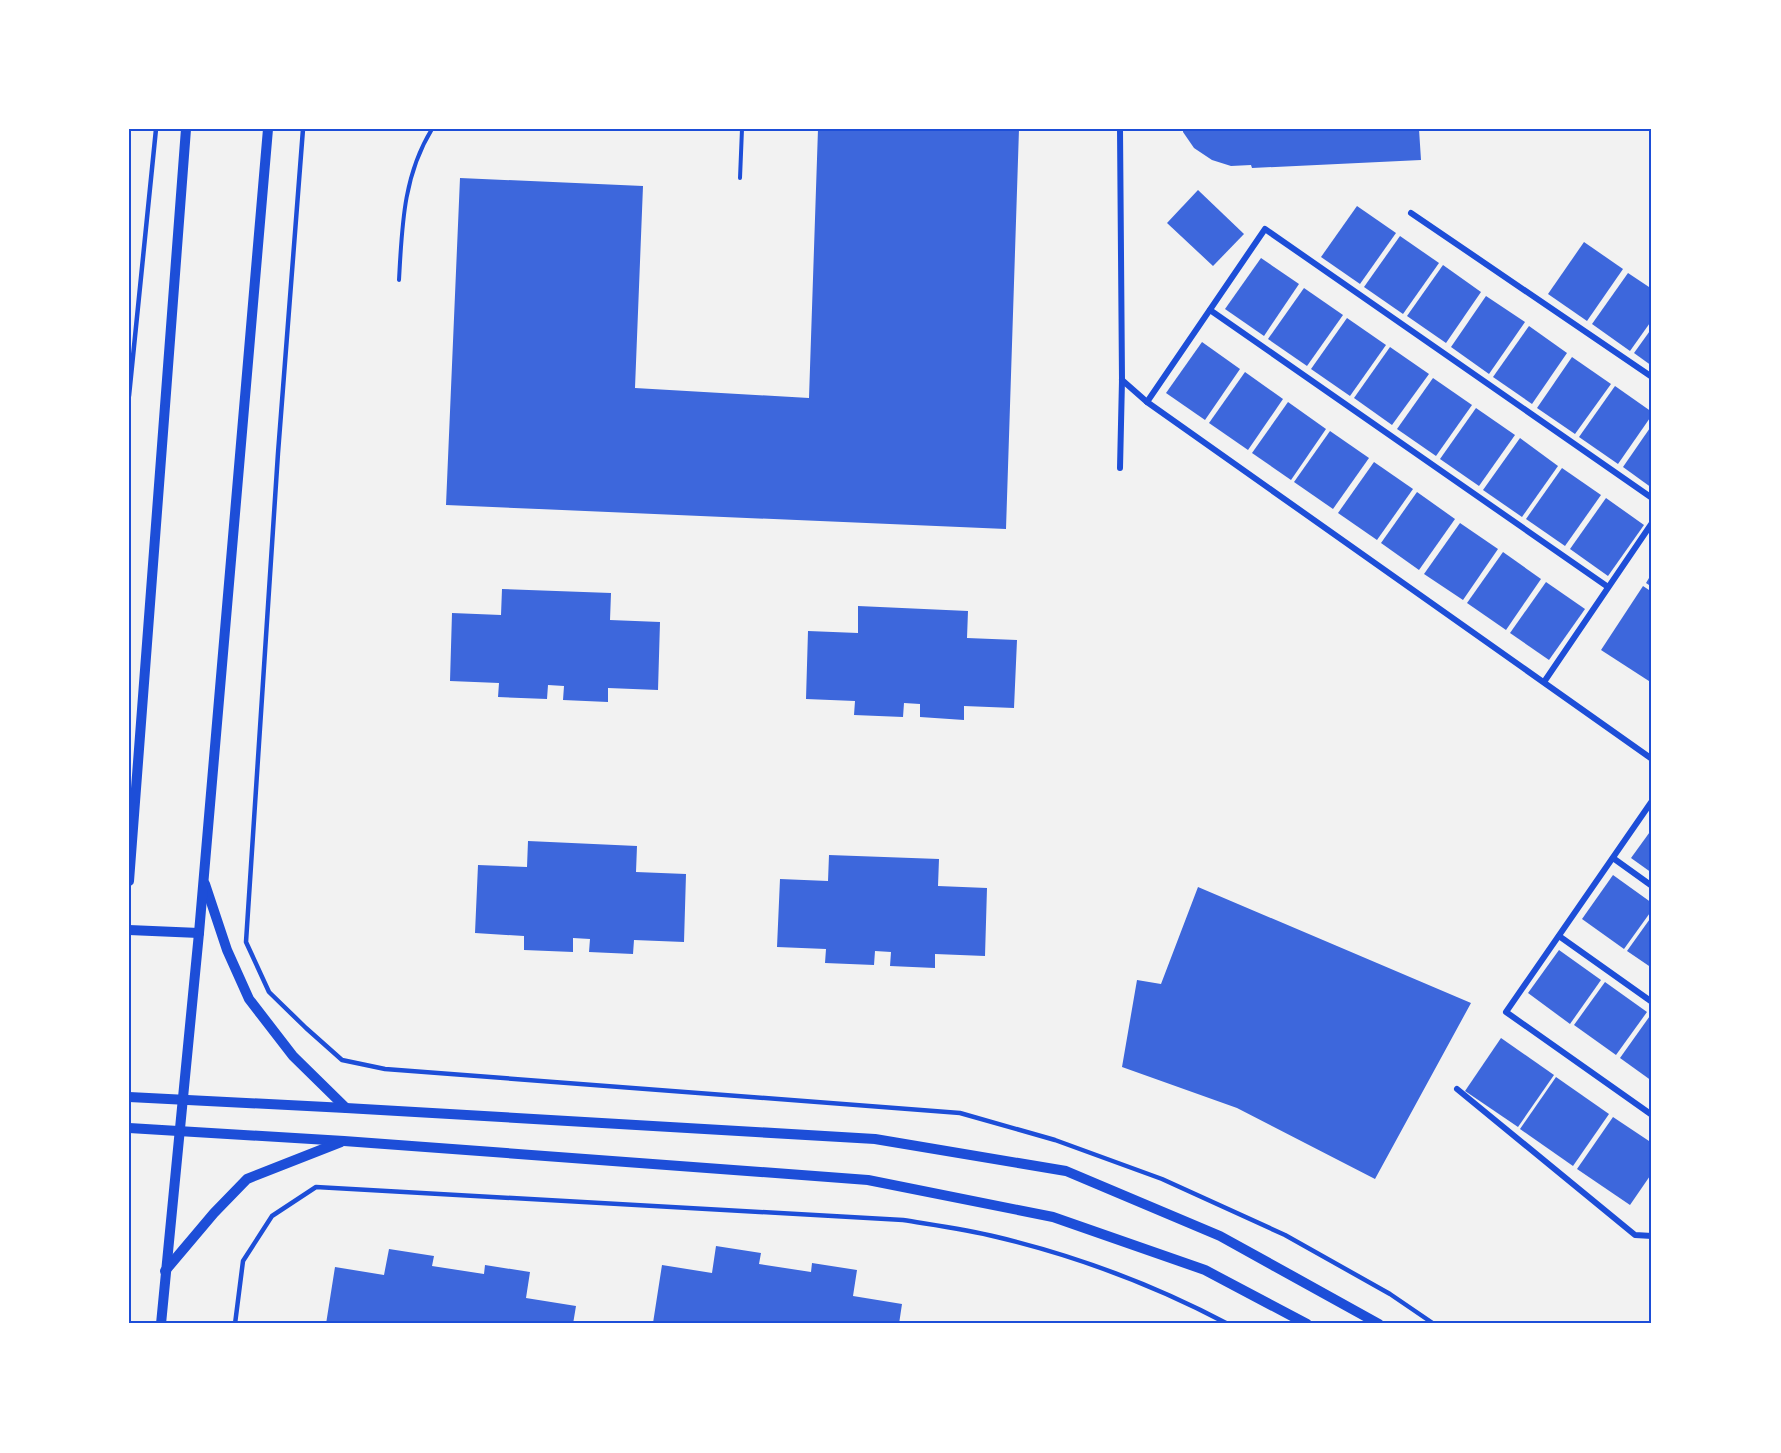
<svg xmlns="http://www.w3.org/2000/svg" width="1781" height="1453" font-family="'DejaVu Sans',sans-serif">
<rect width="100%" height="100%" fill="#f2f2f2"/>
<g fill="#3d67dc">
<polygon points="818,129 1019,129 1006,529 446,505 460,178 643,186 635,388 809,398"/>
<polygon points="1183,129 1419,129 1421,160 1252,168 1251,165 1231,166 1212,160 1194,148 1183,132"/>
<polygon points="1198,190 1244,234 1213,266 1167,223"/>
<polygon points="1357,206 1396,233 1360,284 1321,257"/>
<polygon points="1400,236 1439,263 1403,314 1364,287"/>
<polygon points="1584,242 1623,269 1587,321 1548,294"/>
<polygon points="1261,258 1299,284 1264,336 1225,309"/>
<polygon points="1443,265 1481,292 1446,343 1407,316"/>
<polygon points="1628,273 1652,289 1652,320 1630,351 1592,324"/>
<polygon points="1304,288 1343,315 1307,366 1268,339"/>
<polygon points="1486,296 1525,322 1489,374 1451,347"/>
<polygon points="1347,318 1386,345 1350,396 1311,369"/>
<polygon points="1529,326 1567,353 1532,404 1493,377"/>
<polygon points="1652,328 1652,366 1634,353"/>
<polygon points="1202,342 1240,369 1205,420 1166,393"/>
<polygon points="1390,347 1429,374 1392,425 1354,398"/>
<polygon points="1572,357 1611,384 1575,434 1537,408"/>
<polygon points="1245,372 1283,399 1248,450 1209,423"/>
<polygon points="1433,378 1472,405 1436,456 1397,429"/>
<polygon points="1615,386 1652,412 1652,415 1618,464 1579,437"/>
<polygon points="1288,402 1326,429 1291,480 1252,453"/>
<polygon points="1476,408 1515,435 1479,486 1440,459"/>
<polygon points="1652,425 1652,488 1623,467"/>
<polygon points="1330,431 1369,458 1333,509 1294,482"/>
<polygon points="1520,438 1558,466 1522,517 1483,490"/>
<polygon points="1374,462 1413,489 1377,540 1338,513"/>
<polygon points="1562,468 1601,495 1565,546 1526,519"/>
<polygon points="1417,492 1455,519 1419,570 1381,543"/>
<polygon points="1606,498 1644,525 1608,576 1570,549"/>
<polygon points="1460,523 1498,549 1463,600 1424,574"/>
<polygon points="1503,552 1541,579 1506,630 1467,603"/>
<polygon points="1652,573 1652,587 1646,583"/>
<polygon points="1546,582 1585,609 1549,660 1510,633"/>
<polygon points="1643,586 1652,592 1652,683 1601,650"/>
<polygon points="502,589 611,593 610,620 660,622 658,690 608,688 608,702 563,700 564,686 548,685 547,699 498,697 499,683 450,681 452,613 501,615"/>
<polygon points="858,606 968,611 967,638 1017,640 1014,708 964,706 964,720 920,717 920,704 904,703 903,717 854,715 855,701 806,699 808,631 858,633"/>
<polygon points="1652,829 1652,873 1631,858"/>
<polygon points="528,841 637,846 636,872 686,874 684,942 634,940 633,954 589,952 590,939 573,938 573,952 524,950 524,936 475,933 478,865 527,867"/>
<polygon points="829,855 939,859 938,886 987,888 985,956 935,954 935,968 890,966 891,952 875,951 874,965 825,963 826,949 777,947 780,879 828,881"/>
<polygon points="1613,875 1652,903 1652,910 1624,949 1582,919"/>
<polygon points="1198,887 1471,1003 1375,1179 1237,1108 1122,1067 1137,980 1161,984"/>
<polygon points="1652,916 1652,968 1627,951"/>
<polygon points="1559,950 1601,980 1570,1024 1528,993"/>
<polygon points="1605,982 1647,1012 1616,1055 1574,1025"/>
<polygon points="1652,1013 1652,1081 1620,1058"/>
<polygon points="1501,1038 1554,1075 1518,1127 1465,1091"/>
<polygon points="1556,1077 1609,1114 1573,1166 1520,1129"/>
<polygon points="1613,1117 1652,1143 1652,1173 1630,1205 1577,1169"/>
<polygon points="716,1246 761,1253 759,1264 811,1272 812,1263 857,1270 853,1296 902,1304 899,1324 653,1323 662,1265 712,1273"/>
<polygon points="389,1249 434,1256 432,1266 484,1274 485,1265 530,1272 526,1298 576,1306 573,1324 326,1324 335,1267 384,1275"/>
</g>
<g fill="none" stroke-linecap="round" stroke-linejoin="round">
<g stroke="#1d4ed8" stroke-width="4">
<polyline points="740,178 742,129"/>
<path d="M399,280c3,-53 4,-104 33,-151"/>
</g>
<g stroke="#1d4ed8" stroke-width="4.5">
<polyline points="303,129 278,453 246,942 269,992 306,1028 342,1060 385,1069 960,1113 1055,1140 1162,1179 1285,1235 1390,1294 1434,1324"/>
<polyline points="129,396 156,129"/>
<path d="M235,1324l8,-63 29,-45 44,-29 587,33c31,5 63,9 94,17 80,19 159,49 231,87"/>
</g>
<g stroke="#1d4ed8" stroke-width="6">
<polyline points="1120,129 1122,380 1120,468"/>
<polyline points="1411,213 1652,377"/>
<polyline points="1210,310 1608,587"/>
<polyline points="1122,380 1147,402 1652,759"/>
<polyline points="1147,402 1265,229 1652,498"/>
<polyline points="1544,682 1652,523"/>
<polyline points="1652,801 1506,1012 1652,1115"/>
<polyline points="1613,858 1652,886"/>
<polyline points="1559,936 1652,1002"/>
<polyline points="1457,1089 1635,1235 1652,1236"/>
</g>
<g stroke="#1d4ed8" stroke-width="10">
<polyline points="129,881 186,129"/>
<polyline points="205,884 227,950 249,999 293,1056 346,1108"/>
<polyline points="129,930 199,933"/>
<polyline points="129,1097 346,1108 875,1139 1066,1171 1220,1236 1379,1324"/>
<polyline points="129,1128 344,1141 868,1180 1053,1217 1205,1270 1307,1324"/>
<polyline points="165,1271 214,1213 247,1179 341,1142"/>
<polyline points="161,1324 199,933 268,129"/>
</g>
</g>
<rect width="1781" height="1453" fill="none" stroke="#ffffff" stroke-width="261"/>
<rect x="130" y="130" width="1520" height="1192" fill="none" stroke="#1d4ed8" stroke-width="2"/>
</svg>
